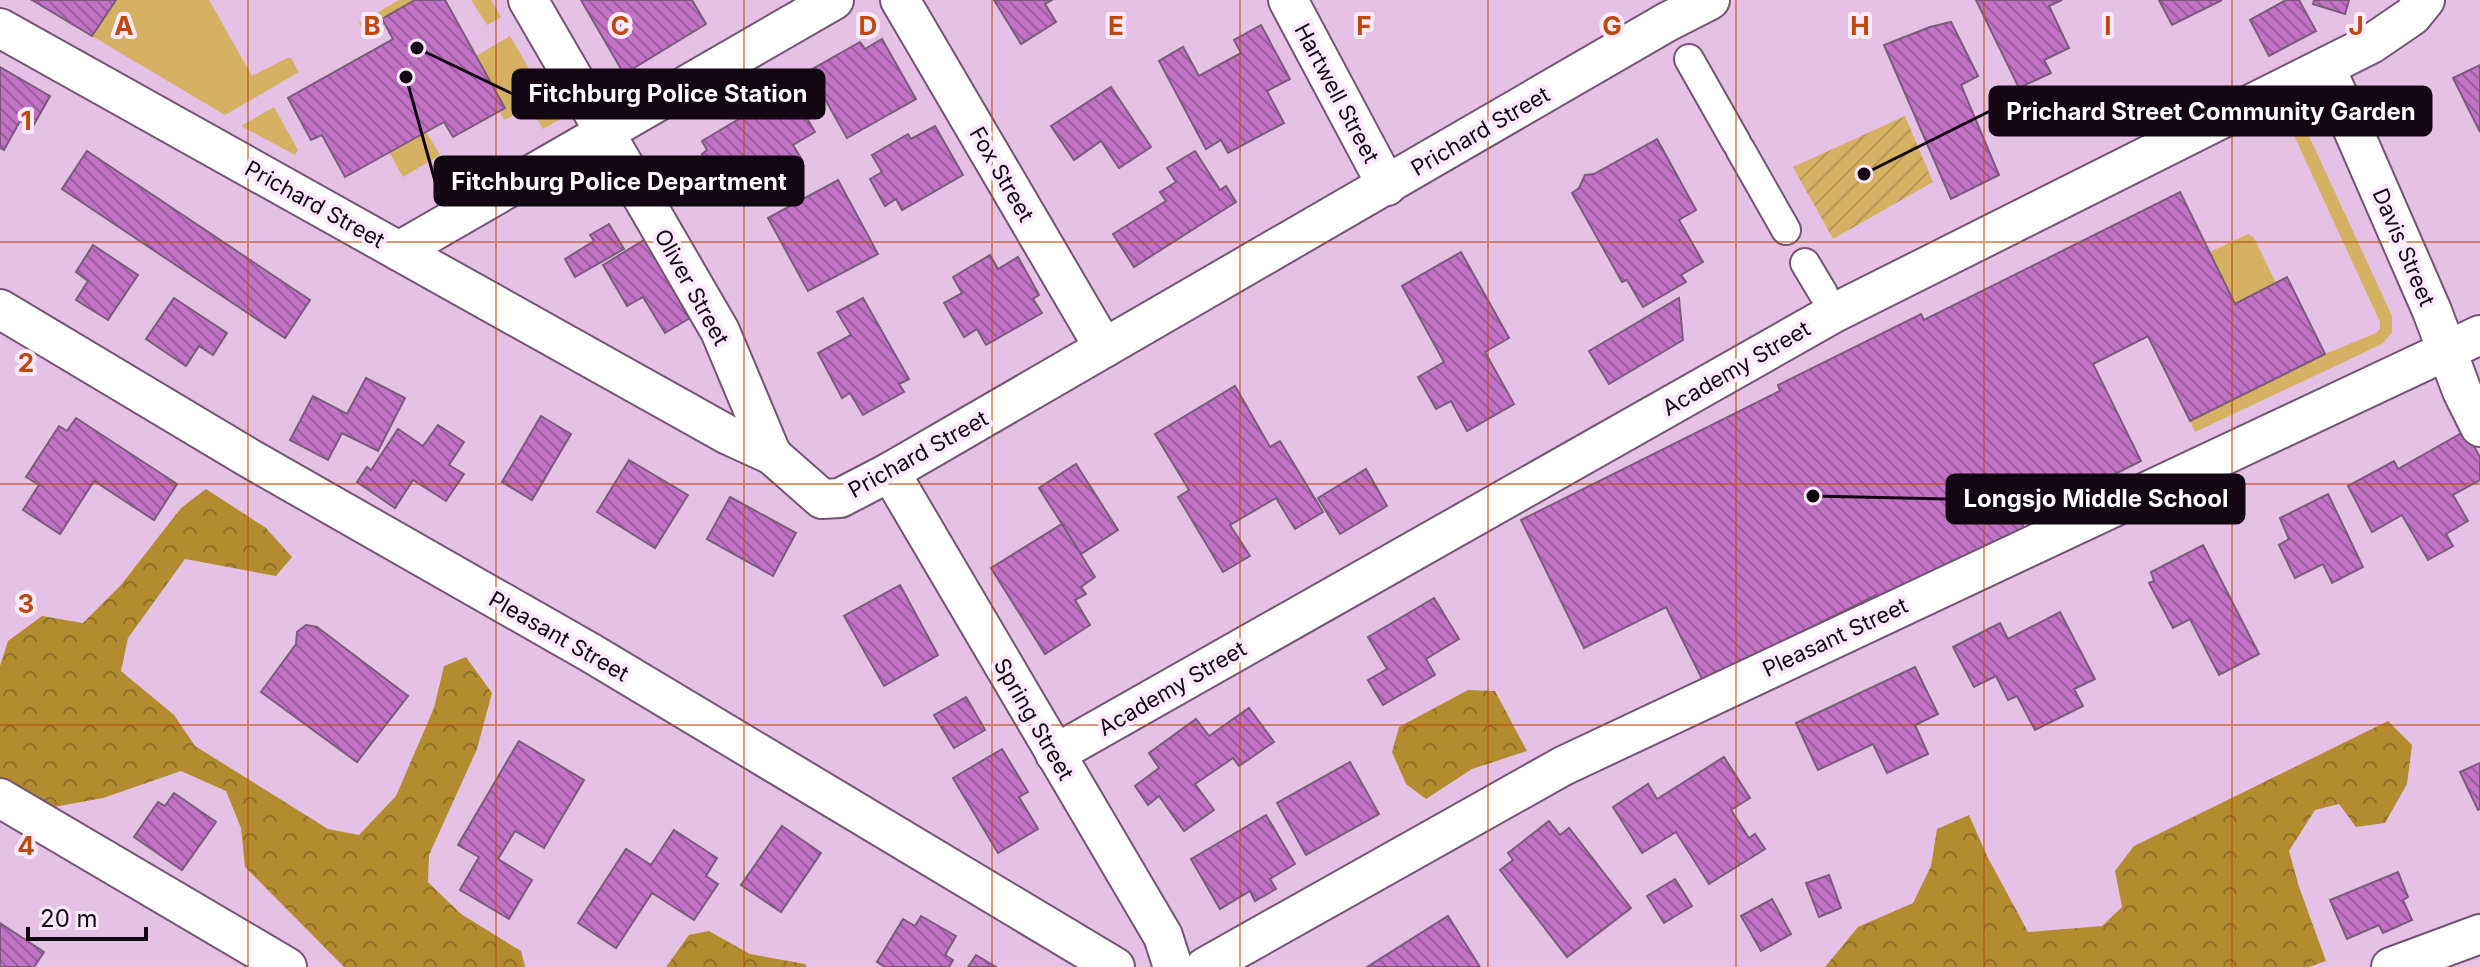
<svg xmlns="http://www.w3.org/2000/svg" width="2480" height="967" font-family="Inter,sans-serif">
<defs>
<pattern id="forest-crowns" width="20" height="18" patternUnits="userSpaceOnUse" patternTransform="scale(2)"><rect width="20" height="18" fill="#b38c30"/><path d="M2 6a3 3 0 1 1 6 0M12 15a3 3 0 1 1 6 0" fill="none" stroke="#907028"/></pattern>
<pattern id="garden-furrows" width="10" height="10" patternUnits="userSpaceOnUse" patternTransform="scale(2)"><rect width="10" height="10" fill="#d5b163"/><path d="M-1 1l2-2M0 10L10 0M9 11l2-2" fill="none" stroke="#b69755"/></pattern>
<pattern id="building-back-hatch" width="6" height="6" patternUnits="userSpaceOnUse" patternTransform="scale(2)"><rect width="6" height="6" fill="#c273c6"/><path d="M-1 5l2 2M0 0l6 6M5-1l2 2" fill="none" stroke="#9c5ca0"/></pattern>
</defs>
<rect width="100%" height="100%" fill="#e5c1e6"/>
<g fill="#d5b163">
<polygon points="116,0 209,0 252,76 287,58 291,58 299,72 225,115 92,36"/>
<polygon points="399,0 415,0 382,19 385,24 365,35 359,23"/>
<polygon points="471,0 491,0 501,17 487,25"/>
<polygon points="510,36 559,120 543,129 534,113 529,109 504,120 499,111 505,108 476,56"/>
<polygon points="274,107 298,150 295,155 241,126"/>
<polygon points="2303,123 2392,316 2392,333 2382,344 2195,432 2190,421 2325,354 2376,333 2380,329 2380,322 2291,129"/>
<polygon points="426,132 440,155 403,177 389,152"/>
<polygon points="2248,234 2254,238 2276,283 2235,304 2210,252"/>
</g>
<g fill="url(#forest-crowns)">
<polygon points="206,489 266,528 292,557 276,576 185,559 128,638 121,671 174,715 195,746 328,829 359,835 396,796 434,708 444,666 466,657 492,693 477,749 429,855 428,882 461,914 521,951 525,967 344,967 245,867 241,828 226,791 181,771 103,798 48,808 0,779 0,666 8,641 42,616 83,623 121,585 181,508"/>
<polygon points="1468,690 1495,691 1527,751 1472,769 1426,799 1406,784 1392,752 1399,727"/>
<polygon points="2388,721 2412,745 2407,784 2385,823 2356,827 2339,804 2315,810 2289,851 2299,887 2326,961 2309,967 1825,967 1858,927 1913,903 1931,866 1937,829 1969,815 1987,856 2028,932 2102,926 2122,907 2115,871 2134,846"/>
<polygon points="709,931 750,954 805,964 807,967 666,967 689,935"/>
</g>
<polygon fill="url(#garden-furrows)" points="1905,116 1933,182 1833,239 1793,167"/>
<g fill="url(#building-back-hatch)" stroke="#7a5b7b" stroke-width="2">
<polygon points="32,0 116,0 92,36"/>
<polygon points="415,0 445,0 505,108 453,137 444,122 345,177 322,135 311,140 288,98 393,39 382,19"/>
<polygon points="581,0 692,0 706,24 624,74"/>
<polygon points="994,0 1052,0 1045,4 1056,22 1021,44"/>
<polygon points="1976,0 2062,0 2049,6 2069,48 2044,60 2051,73 2019,88"/>
<polygon points="2159,0 2222,0 2172,25"/>
<polygon points="2286,0 2299,0 2316,31 2269,56 2250,20"/>
<polygon points="2314,0 2349,0 2345,14 2313,4"/>
<polygon points="1951,22 1978,76 1961,85 1999,175 1951,199 1884,45 1930,27"/>
<polygon points="1261,25 1290,79 1267,91 1284,123 1228,153 1221,140 1206,149 1159,61 1183,47 1199,76 1241,53 1234,40"/>
<polygon points="882,39 916,99 847,138 809,71 860,42 865,49"/>
<polygon points="2480,65 2480,132 2453,78"/>
<polygon points="0,67 50,96 32,128 20,121 4,150 0,148"/>
<polygon points="797,84 803,95 796,100 815,132 793,145 802,160 771,178 765,168 731,189 727,181 721,185 702,154 707,150 702,141"/>
<polygon points="1111,87 1151,147 1119,168 1101,141 1074,160 1051,126"/>
<polygon points="935,126 963,175 902,210 896,199 885,206 870,179 882,172 872,155 908,134 911,139"/>
<polygon points="1657,139 1696,210 1679,220 1703,262 1681,275 1686,282 1643,307 1627,280 1622,282 1572,193 1579,188 1585,175 1594,174"/>
<polygon points="87,151 310,300 285,338 62,189"/>
<polygon points="1195,151 1220,190 1226,186 1236,202 1134,267 1113,234 1166,201 1160,192 1176,182 1167,168"/>
<polygon points="838,180 878,254 808,291 768,218"/>
<polygon points="2180,192 2235,304 2287,277 2325,354 2190,421 2148,336 2093,364 2141,461 2021,521 2024,528 1879,601 1876,595 1703,681 1666,607 1584,648 1521,520 1780,391 1778,385 1921,314 1924,320"/>
<polygon points="609,224 624,249 575,277 565,259 594,241 590,235"/>
<polygon points="654,234 700,312 665,333 643,297 627,306 603,265"/>
<polygon points="93,245 138,275 108,320 76,300 88,281 76,272"/>
<polygon points="1461,252 1509,338 1485,352 1514,404 1467,431 1451,401 1436,409 1418,377 1444,362 1402,286"/>
<polygon points="990,255 998,269 1018,257 1039,295 1033,299 1042,313 986,345 977,329 964,337 944,303 962,293 953,277"/>
<polygon points="174,298 227,333 213,355 199,346 186,366 146,339"/>
<polygon points="863,298 909,379 899,384 904,392 863,415 850,393 842,398 818,353 851,335 837,312"/>
<polygon points="1679,298 1683,340 1609,384 1589,351"/>
<polygon points="366,378 405,398 378,451 342,433 328,460 290,440 313,396 347,414"/>
<polygon points="1235,386 1270,447 1280,441 1323,512 1295,529 1276,498 1230,525 1250,556 1223,572 1178,497 1189,490 1155,434"/>
<polygon points="541,416 571,434 532,500 502,482"/>
<polygon points="76,418 177,484 154,520 94,481 60,534 23,510 39,485 26,477 59,426 67,431"/>
<polygon points="438,425 464,442 449,465 464,474 446,501 413,480 395,508 357,482 367,467 371,470 398,429 423,446"/>
<polygon points="2465,431 2480,457 2480,480 2453,495 2468,521 2446,534 2453,546 2428,560 2402,515 2372,532 2348,486 2394,461 2398,469"/>
<polygon points="629,460 688,495 655,548 597,512"/>
<polygon points="1076,464 1118,530 1081,554 1039,488"/>
<polygon points="1366,469 1387,506 1340,534 1318,498"/>
<polygon points="2328,494 2363,567 2332,583 2323,564 2295,578 2279,545 2289,539 2280,518"/>
<polygon points="730,497 796,533 773,576 707,539"/>
<polygon points="1062,524 1095,577 1081,587 1086,594 1075,600 1090,625 1045,654 991,568"/>
<polygon points="2203,545 2259,654 2219,675 2190,619 2173,628 2149,583 2154,581 2151,572"/>
<polygon points="900,585 938,655 884,686 844,616"/>
<polygon points="1434,598 1459,639 1426,659 1435,675 1383,705 1368,680 1387,669 1368,637"/>
<polygon points="2060,612 2095,679 2074,689 2083,706 2035,730 2017,696 2008,700 1996,676 1974,687 1953,647 2000,623 2008,639"/>
<polygon points="306,625 317,627 408,696 357,762 261,692 296,644 297,632"/>
<polygon points="1915,667 1938,714 1915,725 1928,754 1887,773 1873,744 1818,770 1796,723"/>
<polygon points="966,697 985,730 954,748 934,715"/>
<polygon points="1249,708 1274,742 1239,766 1233,758 1195,784 1214,810 1184,831 1159,796 1148,805 1135,786 1159,768 1149,753 1196,719 1209,736"/>
<polygon points="519,741 584,780 544,848 515,831 498,859 532,880 509,919 460,890 479,857 458,845"/>
<polygon points="1002,749 1028,792 1019,797 1038,829 998,853 953,778"/>
<polygon points="1724,757 1750,798 1731,810 1749,838 1755,834 1765,849 1709,884 1676,832 1642,853 1613,807 1648,784 1657,799"/>
<polygon points="1350,762 1379,814 1306,855 1277,803"/>
<polygon points="2480,763 2480,809 2478,810 2460,772"/>
<polygon points="174,793 216,822 182,870 134,837 158,802 165,806"/>
<polygon points="1266,815 1295,864 1270,879 1276,889 1255,901 1250,891 1220,909 1191,859"/>
<polygon points="1549,821 1560,835 1569,828 1631,908 1567,957 1500,870 1513,860 1508,853"/>
<polygon points="782,826 821,853 781,912 741,885"/>
<polygon points="674,830 717,858 706,876 718,884 694,920 652,893 616,948 578,923 626,849 651,865"/>
<polygon points="2398,872 2408,897 2403,900 2412,920 2383,933 2379,925 2347,939 2330,900"/>
<polygon points="1829,875 1841,908 1819,917 1806,883"/>
<polygon points="1675,879 1692,906 1664,923 1647,896"/>
<polygon points="1772,899 1791,934 1761,951 1741,916"/>
<polygon points="921,916 956,936 945,955 953,960 949,967 885,967 877,962 903,919 915,926"/>
<polygon points="1448,916 1480,967 1367,967"/>
<polygon points="0,923 44,952 34,967 0,967"/>
<polygon points="976,955 996,967 968,967"/>
</g>
<g fill="none" stroke-linecap="round" stroke-linejoin="round">
<g stroke="#735474" stroke-width="32">
<g id="pedestrian">
<polyline points="1689,59 1736,142"/>
<polyline points="1740,149 1786,230"/>
<polyline points="1805,263 1823,293"/>
</g>
</g>
<g stroke="#735474" stroke-width="42">
<g id="minor">
<polyline points="528,0 720,331 772,455"/>
<polyline points="900,0 1104,348"/>
<polyline points="1288,0 1387,186"/>
<polyline points="0,28 728,435 772,455 822,499 840,498 890,472 1667,22 1710,0"/>
<polyline points="2326,68 2432,311 2462,391 2480,427"/>
<polyline points="399,251 834,0"/>
<polyline points="0,309 249,458 591,653 1115,967"/>
<polyline points="890,472 1163,936 1173,967"/>
<polyline points="1055,754 1834,313 2371,44 2412,16 2425,0"/>
<polyline points="0,798 287,967"/>
<polyline points="1205,967 1563,766 2480,335"/>
<polyline points="2391,967 2480,934"/>
</g>
</g>
<use href="#pedestrian" stroke="#fff" stroke-width="28"/>
<use href="#minor" stroke="#fff" stroke-width="38"/>
</g>
<path fill="none" stroke="#bd490d" stroke-width="2" stroke-opacity="0.55" d="M248,0v967M496,0v967M744,0v967M992,0v967M1240,0v967M1488,0v967M1736,0v967M1984,0v967M2232,0v967M0,242h2480M0,484h2480M0,725h2480"/>
<g text-anchor="middle" dominant-baseline="central" stroke-width="8" stroke-linejoin="round" paint-order="stroke">
<g font-size="22" fill="#130713" stroke="#fce9fc">
<text transform="translate(1337 93) rotate(62)">Hartwell Street</text>
<text transform="translate(1480 131) rotate(-30)">Prichard Street</text>
<text transform="translate(1002 174) rotate(60)">Fox Street</text>
<text transform="translate(315 204) rotate(29)">Prichard Street</text>
<text transform="translate(2404 247) rotate(67)">Davis Street</text>
<text transform="translate(692 287) rotate(61)">Oliver Street</text>
<text transform="translate(1736 368) rotate(-30)">Academy Street</text>
<text transform="translate(918 454) rotate(-29)">Prichard Street</text>
<text transform="translate(559 636) rotate(30)">Pleasant Street</text>
<text transform="translate(1835 637) rotate(-25)">Pleasant Street</text>
<text transform="translate(1172 688) rotate(-30)">Academy Street</text>
<text transform="translate(1034 719) rotate(60)">Spring Street</text>
</g>
</g>
<g font-size="26" text-anchor="middle" font-weight="bold" fill="#bd490d" stroke="#fce9fc" stroke-width="8" stroke-linejoin="round" paint-order="stroke">
<text x="124" y="35">A</text>
<text x="372" y="35">B</text>
<text x="620" y="35">C</text>
<text x="868" y="35">D</text>
<text x="1116" y="35">E</text>
<text x="1364" y="35">F</text>
<text x="1612" y="35">G</text>
<text x="1860" y="35">H</text>
<text x="2108" y="35">I</text>
<text x="2356" y="35">J</text>
<text x="26" y="130">1</text>
<text x="26" y="372">2</text>
<text x="26" y="613">3</text>
<text x="26" y="855">4</text>
</g>
<path fill="none" stroke="#130713" stroke-width="3" d="M417 48L513 94M1864 174L1990 111M406 77L435 181M1813 496L1947 499"/>
<g fill="#130713" stroke="#fce9fc" stroke-width="3">
<circle cx="417" cy="48" r="8"/>
<circle cx="1864" cy="174" r="8"/>
<circle cx="406" cy="77" r="8"/>
<circle cx="1813" cy="496" r="8"/>
</g>
<g fill="#130713" stroke="#130713" stroke-width="3">
<rect x="513" y="70" width="311" height="48" rx="8"/>
<rect x="1990" y="87" width="441" height="48" rx="8"/>
<rect x="435" y="157" width="368" height="48" rx="8"/>
<rect x="1947" y="475" width="297" height="48" rx="8"/>
</g>
<g font-size="24" text-anchor="middle" font-weight="bold" fill="#fff">
<text x="668" y="102">Fitchburg Police Station</text>
<text x="2211" y="120">Prichard Street Community Garden</text>
<text x="619" y="190">Fitchburg Police Department</text>
<text x="2096" y="507">Longsjo Middle School</text>
</g>
<path d="M28 927v12h118v-12" fill="none" stroke="#130713" stroke-width="4"/>
<text x="40" y="927" font-size="24" fill="#130713" stroke="#fce9fc" stroke-width="6" paint-order="stroke">20 m</text>
</svg>
